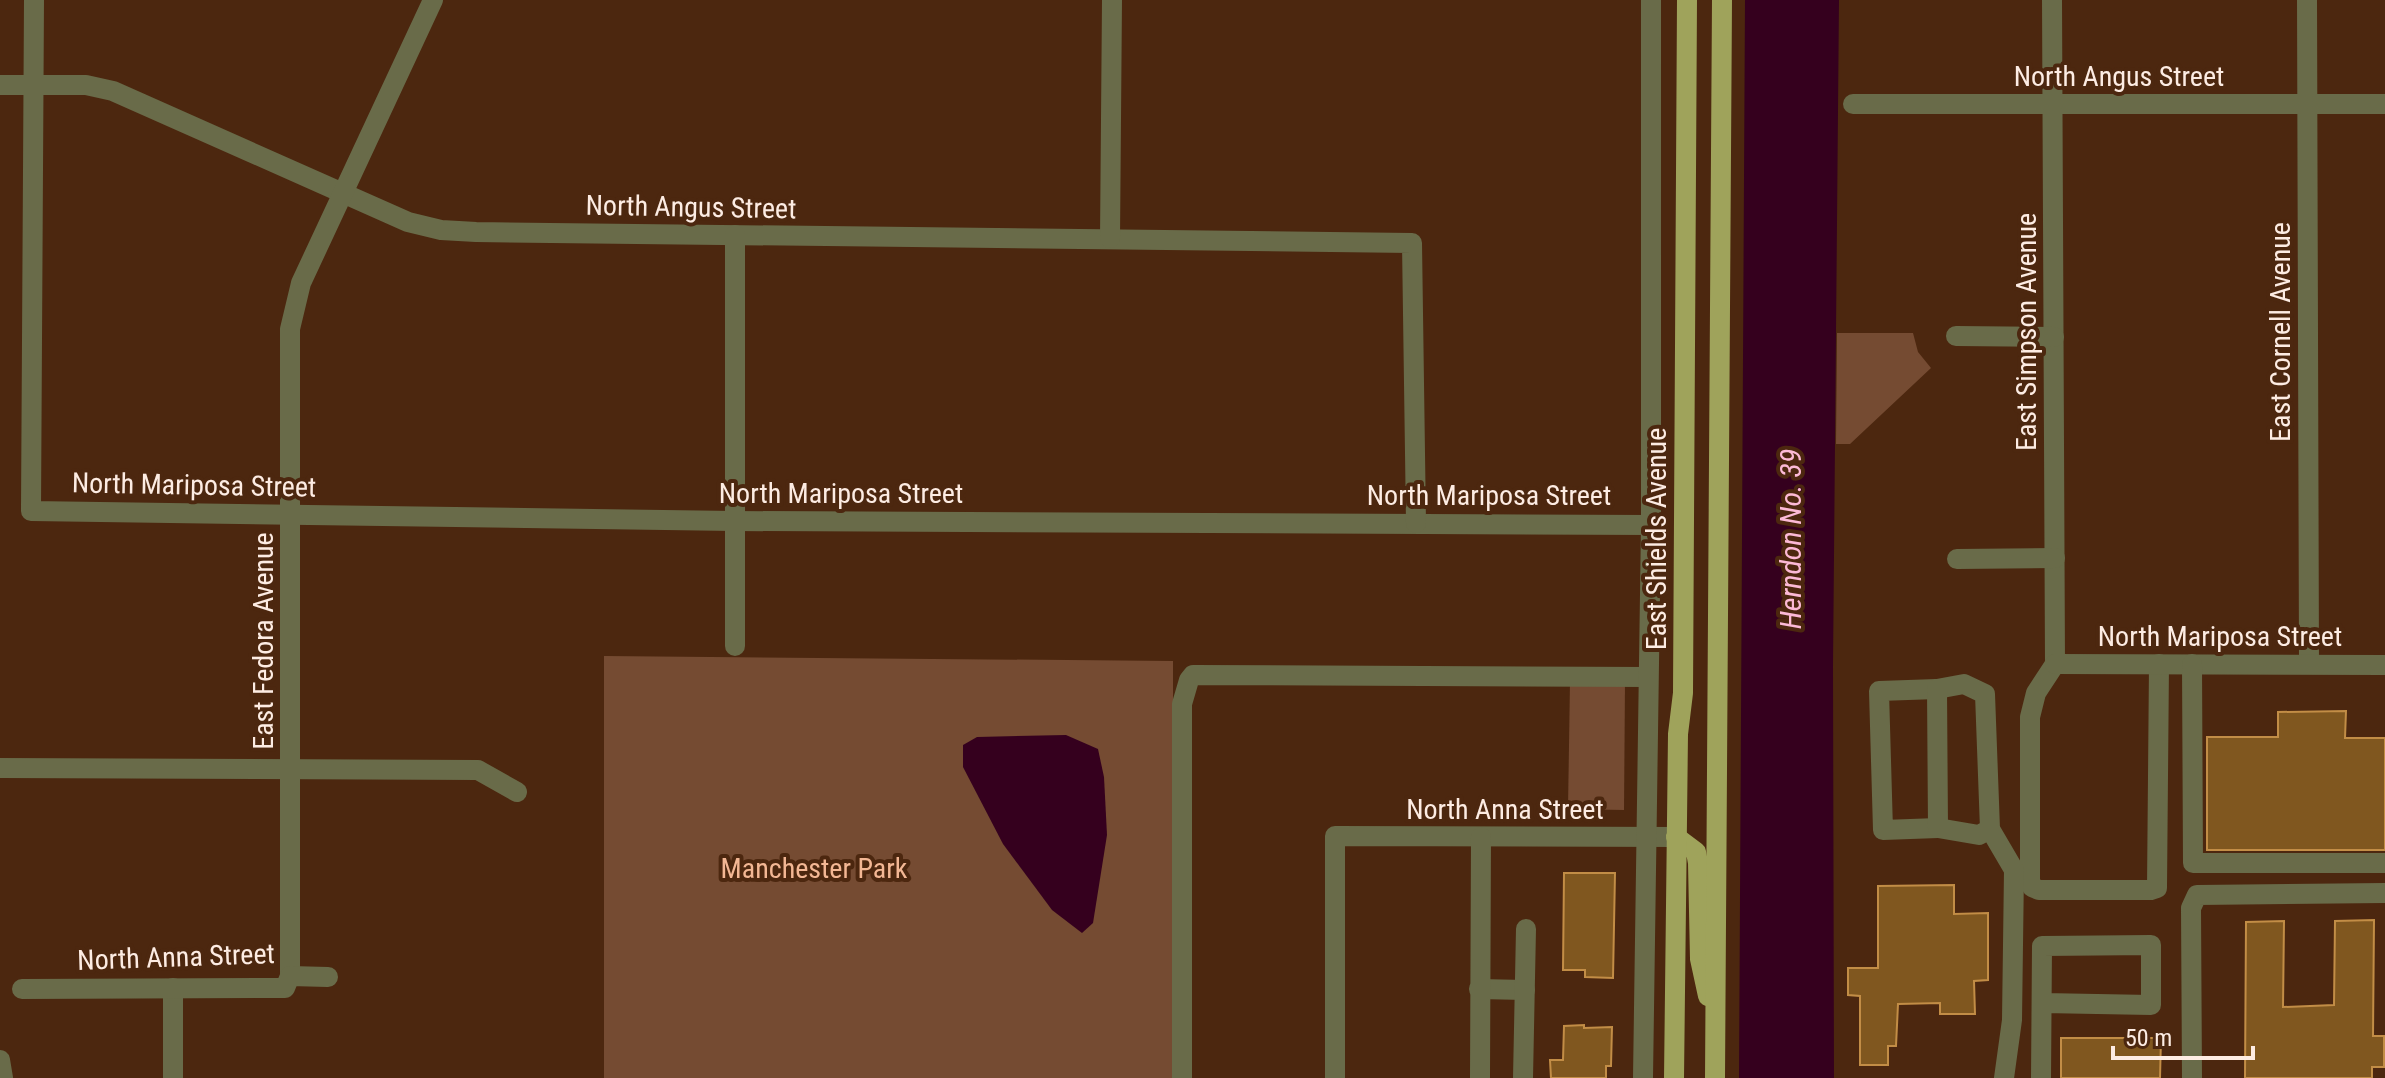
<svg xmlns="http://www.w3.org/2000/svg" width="2385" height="1078" font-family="'Roboto Condensed',sans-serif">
<rect width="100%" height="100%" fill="#4c270f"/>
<g fill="#754b32">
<polygon points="1837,333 1913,333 1918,352 1931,368 1850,444 1836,444"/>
<polygon points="604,656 1173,661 1173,1078 604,1078"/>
<polygon points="1570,682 1625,682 1624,810 1568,809"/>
</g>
<g fill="#35001e">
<polygon points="1745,0 1839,0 1833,666 1834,1078 1739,1078"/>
<polygon points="1066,735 1098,749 1104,777 1107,835 1093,923 1082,933 1052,910 1003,844 963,767 963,745 977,737"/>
</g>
<g fill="#80571f" stroke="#c28d46" stroke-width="2">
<polygon points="2346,711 2345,738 2385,738 2385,850 2207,850 2207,737 2278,737 2278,712"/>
<polygon points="1564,873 1615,873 1613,978 1585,977 1585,970 1563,970"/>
<polygon points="1954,885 1954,914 1988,913 1988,980 1974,981 1975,1014 1940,1014 1940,1003 1898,1004 1896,1046 1888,1046 1888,1065 1860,1065 1860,996 1848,995 1848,968 1878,968 1878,886"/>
<polygon points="2374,920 2373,1036 2384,1036 2384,1067 2372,1067 2372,1078 2245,1078 2246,922 2284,921 2283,1007 2334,1005 2335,921"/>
<polygon points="1584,1025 1584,1028 1612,1027 1611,1066 1606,1066 1606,1078 1551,1078 1550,1060 1563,1060 1564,1026"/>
<polygon points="2061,1038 2161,1038 2160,1078 2061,1078"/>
</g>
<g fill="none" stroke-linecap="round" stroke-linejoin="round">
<g stroke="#696b49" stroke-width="20">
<polyline points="34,0 31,511 734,521 1651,525"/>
<polyline points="2052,0 2055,664"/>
<polyline points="2307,0 2309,664"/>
<polyline points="0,85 86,85 113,91 408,222 441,230 476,232 1412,243 1416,523"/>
<polyline points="1853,104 2385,104"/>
<polyline points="1110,238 1112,0"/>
<polyline points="1956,336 2054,337"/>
<polyline points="1957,559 2055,558"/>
<polyline points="735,646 735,235"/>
<polyline points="2055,664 2036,693 2030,717 2030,882 2032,887 2039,890 2151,890 2157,888 2159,664"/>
<polyline points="2055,664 2385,665"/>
<polyline points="2192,664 2193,863 2385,863"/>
<polyline points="1937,689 1879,691 1883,830 1938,828"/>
<polyline points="0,768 478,770 517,792"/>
<polyline points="1990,829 1979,835 1938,828 1937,689 1964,684 1985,694 1990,829 2014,870 2012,1020 2004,1078"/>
<polyline points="290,976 290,329 301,283 433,0"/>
<polyline points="173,988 173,1078"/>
<polyline points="22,989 285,988 290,976 328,977"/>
<polyline points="1479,989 1525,990"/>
<polyline points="0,1060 3,1078"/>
<polyline points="1182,1078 1182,704 1189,680 1193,675 1648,677"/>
<polyline points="1335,1078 1335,836 1676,837"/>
<polyline points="1480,1078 1481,837"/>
<polyline points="1523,1078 1526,929"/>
<polyline points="1643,1078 1651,525 1651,0"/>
<polyline points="2041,1078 2042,946 2151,945 2151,1005 2043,1003"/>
<polyline points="2192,1078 2191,908 2197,895 2385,893"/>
</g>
<g stroke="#9fa35b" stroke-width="20">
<polyline points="1676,837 1696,852 1698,863 1700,959 1708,996"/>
<polyline points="1674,1078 1678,734 1683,693 1687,0"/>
<polyline points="1715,1078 1722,0"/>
</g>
</g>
<g text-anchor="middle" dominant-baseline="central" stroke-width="8" stroke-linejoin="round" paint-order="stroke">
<g font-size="28" fill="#fdece3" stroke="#4c270f">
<text x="2119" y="76">North Angus Street</text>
<text transform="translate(691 207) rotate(1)">North Angus Street</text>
<text transform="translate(2026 332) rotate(-90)">East Simpson Avenue</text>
<text transform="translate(2280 332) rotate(-90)">East Cornell Avenue</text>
<text transform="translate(194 485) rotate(1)">North Mariposa Street</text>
<text x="841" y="493">North Mariposa Street</text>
<text x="1489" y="495">North Mariposa Street</text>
<text transform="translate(1656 539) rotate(-90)">East Shields Avenue</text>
<text x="2220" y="636">North Mariposa Street</text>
<text transform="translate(263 641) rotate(-90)">East Fedora Avenue</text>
<text x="1505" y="809">North Anna Street</text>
<text transform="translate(176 957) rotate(-2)">North Anna Street</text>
</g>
<g font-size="28" fill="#f3b794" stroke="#4c270f">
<text x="814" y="868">Manchester Park</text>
</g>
<g font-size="30" font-style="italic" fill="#fcb9d6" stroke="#4c270f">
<text transform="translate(1790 539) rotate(-90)">Herndon No. 39</text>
</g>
</g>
<path d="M2113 1046v12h140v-12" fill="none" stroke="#fdece3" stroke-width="4"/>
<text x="2125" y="1046" font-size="24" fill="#fdece3" stroke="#4c270f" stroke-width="6" paint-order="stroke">50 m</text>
</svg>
